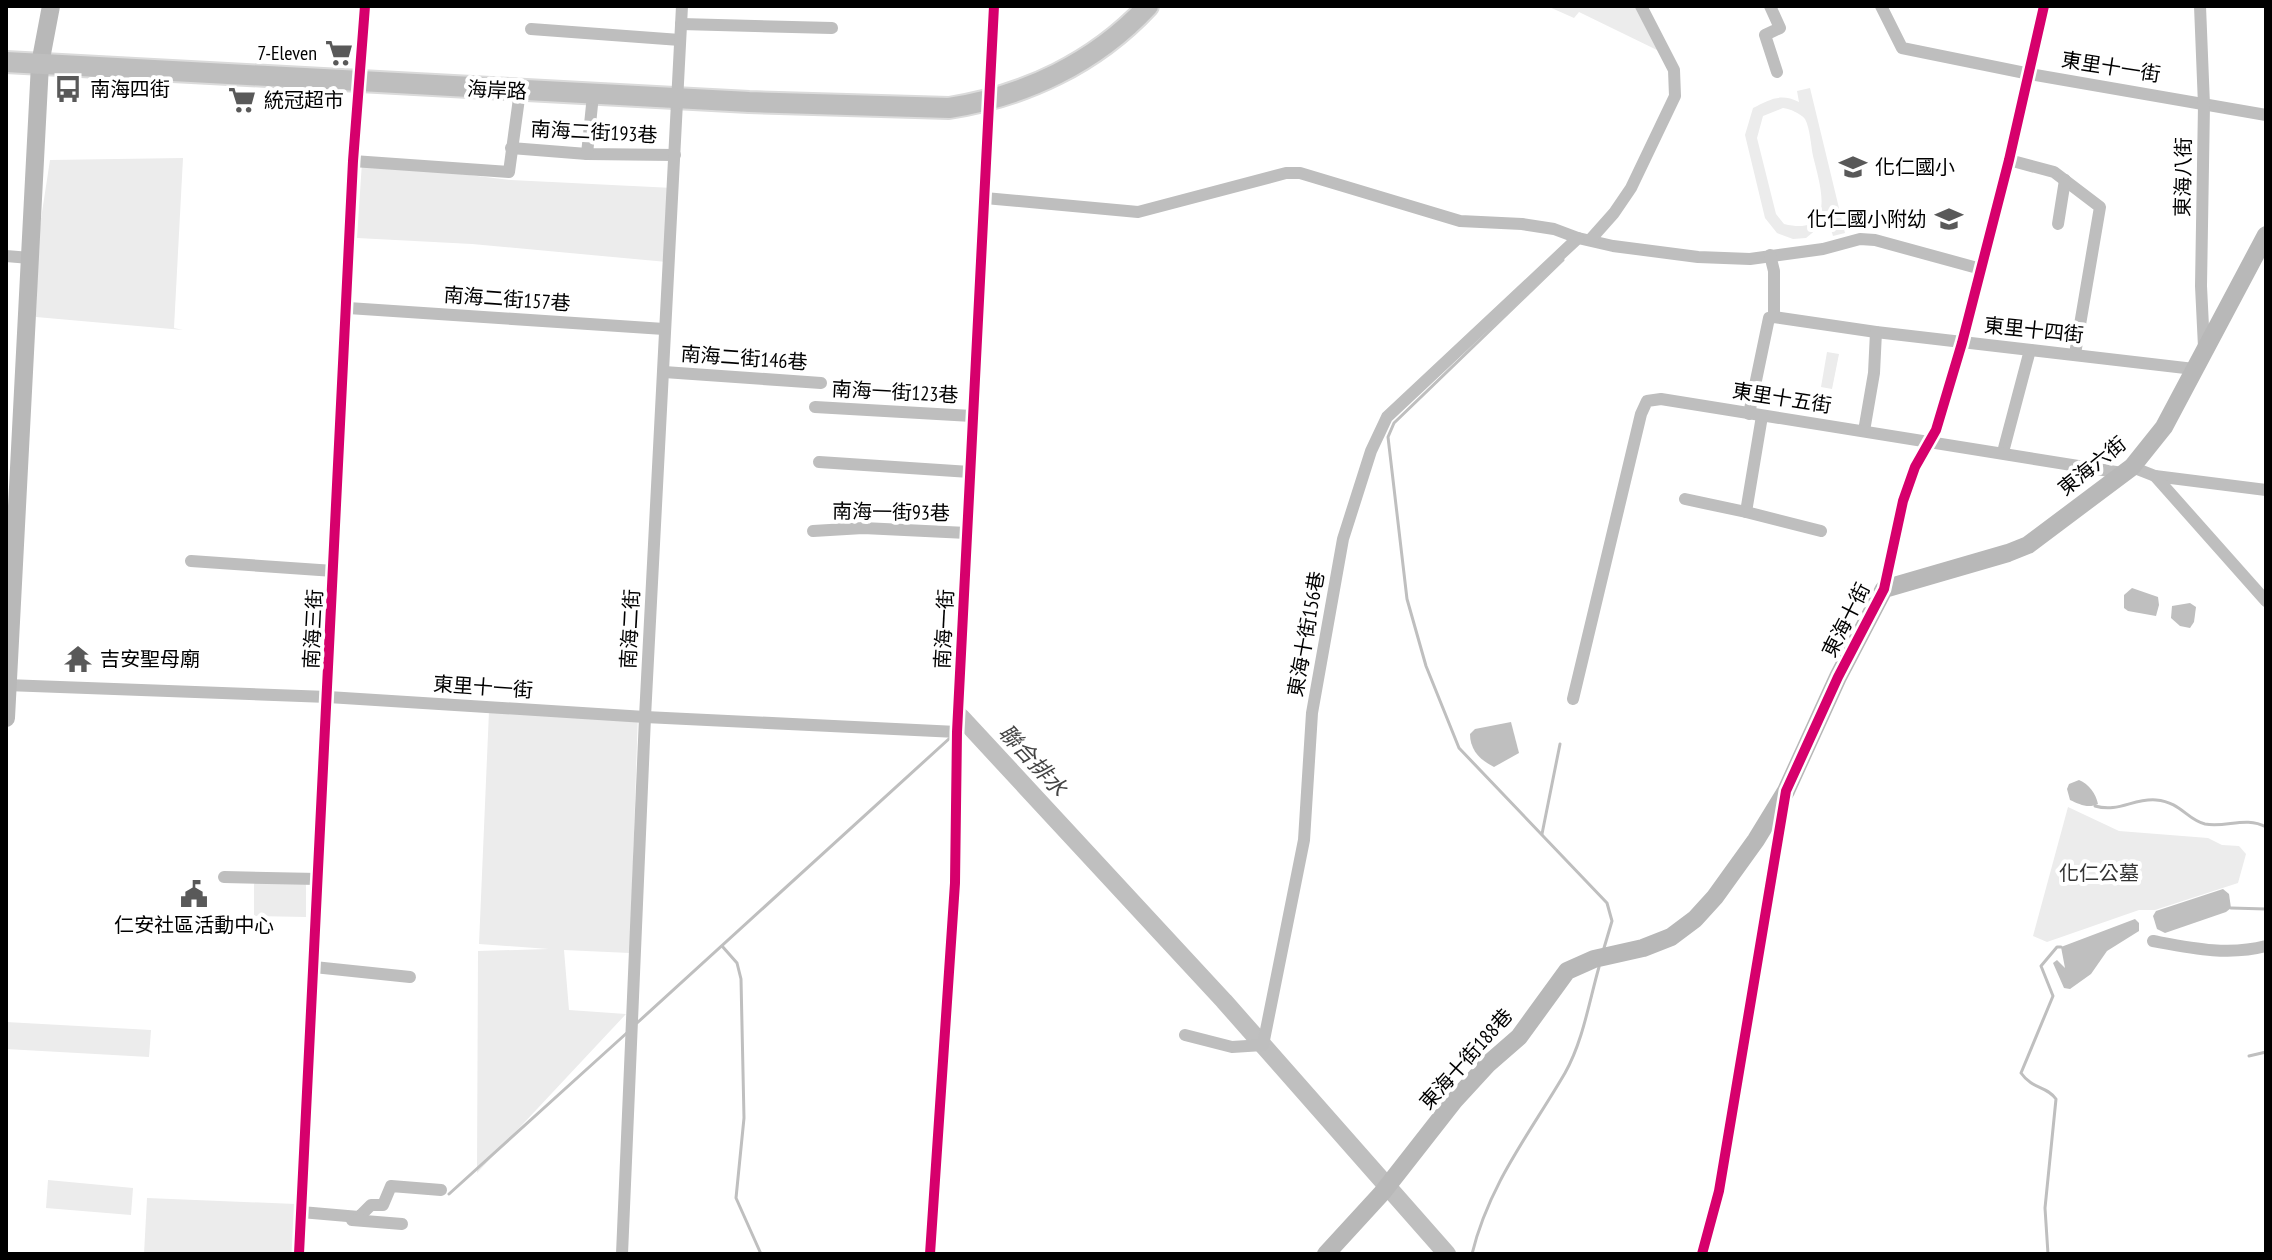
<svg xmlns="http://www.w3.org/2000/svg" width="2272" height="1260" font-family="'PT Sans Narrow','Noto Sans TC',sans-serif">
<rect width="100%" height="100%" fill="#fff"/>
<g fill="#ececec" fill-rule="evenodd">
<polygon points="1547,6 1636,6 1659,51 1579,12 1574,18"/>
<path d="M1810,88l35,145 -12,3 -5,-16 -22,18 -13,1 -16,-6 -12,-15 -20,-83 8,-27c17,-9 28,-15 46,-6l-2,-11zM1783,108c7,1 17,5 22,11 5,9 6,27 8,37 7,29 25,81 -29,68l-8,-10 -19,-76 6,-22z"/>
<polygon points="183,158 174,328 183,330 36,317 37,245 50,160"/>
<polygon points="362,162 511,180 673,188 667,262 472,244 357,238"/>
<polygon points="1827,352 1839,354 1832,389 1821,387"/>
<polygon points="489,711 638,713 630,953 564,950 569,1010 626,1014 477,1173 478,951 549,949 479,944"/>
<polygon points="2068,807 2119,831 2208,838 2222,845 2239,846 2246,854 2238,883 2155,910 2139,910 2047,942 2033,936"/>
<polygon points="254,881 306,882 306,917 254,916"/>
<polygon points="6,1022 151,1030 149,1057 6,1049"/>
<polygon points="48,1180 133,1188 131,1215 46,1208"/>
<polygon points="147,1198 296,1204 293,1254 144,1254"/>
</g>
<g fill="#bfbfbf">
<polygon points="2132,588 2158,597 2159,605 2156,616 2128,611 2124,608 2124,595"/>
<polygon points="2190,603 2196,607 2194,622 2190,628 2180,626 2171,618 2172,606"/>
<path d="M1511,722l8,31 -25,14c-14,-7 -24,-17 -24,-33l5,-5z"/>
<path d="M2079,780c10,4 17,14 19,24 -10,5 -19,0 -28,-4l-3,-11 2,-5z"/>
<polygon points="2223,889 2229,894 2231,908 2226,912 2165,933 2157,929 2153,916 2156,911"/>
<polygon points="2135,919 2139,923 2139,931 2107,951 2091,974 2070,989 2064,988 2053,963 2057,960 2065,968 2061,947"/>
</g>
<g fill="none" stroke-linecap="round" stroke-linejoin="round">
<g stroke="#bfbfbf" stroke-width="3">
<polyline points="1563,260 1394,423 1388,437 1407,599 1426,666 1459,748 1607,903 1612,921 1604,948"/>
<path d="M2095,806c23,7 39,-8 61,-6 25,2 31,20 49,24 21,4 41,-8 61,3"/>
<polyline points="1542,834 1560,744"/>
<polyline points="2231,908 2266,909"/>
<polyline points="722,946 737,963 741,979 744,1118 736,1198 761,1254"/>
<polyline points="637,1023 951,737"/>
<polyline points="2249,1056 2266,1052"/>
<polyline points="449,1194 629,1031"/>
<path d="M1472,1254c17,-70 58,-121 93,-181 18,-32 24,-71 34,-106"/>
<path d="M2048,1254l-3,-46 11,-109c-10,-14 -23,-9 -35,-26l32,-77 -12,-30 16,-19h4"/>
</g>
<polyline stroke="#bfbfbf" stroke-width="18" points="961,717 1224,1001 1447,1254"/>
<g stroke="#dbdbdb" stroke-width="24">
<path id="primary" d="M6,62l743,40 200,6c76,-12 146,-45 199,-102"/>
</g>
<g stroke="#bebebe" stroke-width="12">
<polyline points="1770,6 1780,28 1765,35 1777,72"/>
<polyline points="1881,6 1902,48 2030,74 2266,115"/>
<polyline points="2200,6 2204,105 2201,286 2204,347"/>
<polyline points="681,24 832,28"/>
<polyline points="531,29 680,40"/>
<polyline points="511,148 587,154 675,155"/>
<polyline points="587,154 593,95"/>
<polyline points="2009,160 2054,172 2100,207 2075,354"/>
<polyline points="353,161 509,172 520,91"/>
<polyline points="985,198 1138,212 1286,173 1300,173 1460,221 1522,224 1554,229 1578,238 1613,246 1698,257 1750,259 1823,249 1860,239 1875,240 1981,269"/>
<polyline points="2058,224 2065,180"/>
<polyline points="1590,240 1614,213 1631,188 1675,96 1674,70 1641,6"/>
<polyline points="1770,255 1774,271 1774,317"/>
<polyline points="6,256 30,258"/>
<polyline points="348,308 664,329"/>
<polyline points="1774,317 1876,332 2194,369"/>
<polyline points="664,372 821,383"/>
<polyline points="815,407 972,416"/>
<polyline points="1749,414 1769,318 1774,317"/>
<polyline points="1864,431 1874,373 1876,332"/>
<polyline points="2003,452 2030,350"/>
<polyline points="819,462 970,472"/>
<polyline points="2132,467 2155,476 2266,490"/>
<polyline points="2155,476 2266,601"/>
<polyline points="1685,499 1746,512 1762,416"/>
<polyline points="1746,512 1821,531"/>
<polyline points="813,531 863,528 967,533"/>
<polyline points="191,561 334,571"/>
<polyline points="1884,589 1903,501 1915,467 1936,430 1962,343 2009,160 2044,6"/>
<polyline points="6,685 328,697 645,717 957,732"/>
<polyline points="1573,699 1641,414 1647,401 1661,399 2122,473"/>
<polyline points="224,877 318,879"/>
<path d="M2153,941c38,7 75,15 113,5"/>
<polyline points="314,967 410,977"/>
<polyline points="1185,1035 1232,1047 1263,1045 1304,840 1312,713 1343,539 1371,451 1387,417 1578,238"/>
<polyline points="301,1212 359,1217 371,1205 383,1205 391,1186 441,1190"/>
<polyline points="352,1220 402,1224"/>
<polyline points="299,1254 353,161 365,6"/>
<polyline points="622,1254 645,717 682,6"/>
<polyline points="930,1254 955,883 957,732 994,6"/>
<polyline points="1702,1254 1719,1191 1784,802"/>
</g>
<g stroke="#b8b8b8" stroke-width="18">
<polyline points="6,718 40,64 51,6"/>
<polyline points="1326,1254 1382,1193 1454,1101 1488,1064 1519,1037 1567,971 1594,959 1643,948 1671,937 1695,919 1715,897 1756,840 1786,791 1838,677 1884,589 2008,553 2028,545 2132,467 2164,427 2266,235"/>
</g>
<use href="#primary" stroke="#bebebe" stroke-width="20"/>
<g stroke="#fff" stroke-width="15">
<g id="cycleway">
<polyline points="299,1254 353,161 365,6"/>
<polyline points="930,1254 955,883 957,732 994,6"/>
<polyline points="1702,1254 1719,1191 1786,791 1838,677 1884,589 1903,501 1915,467 1936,430 1962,343 2009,160 2044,6"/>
</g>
</g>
<use href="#cycleway" stroke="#d6006c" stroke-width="10"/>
</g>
<defs>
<g id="supermarket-bare" transform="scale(2.16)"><path d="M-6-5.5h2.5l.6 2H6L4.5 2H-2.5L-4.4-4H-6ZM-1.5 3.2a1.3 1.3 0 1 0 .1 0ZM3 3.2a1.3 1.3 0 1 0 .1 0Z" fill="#595959" stroke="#fff" stroke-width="2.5" paint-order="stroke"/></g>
<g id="bus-bare" transform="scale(2.16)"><path d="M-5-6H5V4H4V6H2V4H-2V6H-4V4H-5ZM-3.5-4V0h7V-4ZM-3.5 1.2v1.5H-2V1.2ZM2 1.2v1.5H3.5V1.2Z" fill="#595959" stroke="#fff" stroke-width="2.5" paint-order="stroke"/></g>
<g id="school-bare" transform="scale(2.16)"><path d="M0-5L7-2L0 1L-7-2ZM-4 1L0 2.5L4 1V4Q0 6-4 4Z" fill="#595959" stroke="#fff" stroke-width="2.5" paint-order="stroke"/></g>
<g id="temple-bare" transform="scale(2.16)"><path d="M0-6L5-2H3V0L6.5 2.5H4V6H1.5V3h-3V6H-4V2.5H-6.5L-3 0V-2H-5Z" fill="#595959" stroke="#fff" stroke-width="2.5" paint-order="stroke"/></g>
<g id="civic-bare" transform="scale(2.16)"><path d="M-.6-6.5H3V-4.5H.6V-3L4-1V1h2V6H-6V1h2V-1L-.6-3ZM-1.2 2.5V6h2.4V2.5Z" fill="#595959" stroke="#fff" stroke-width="2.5" paint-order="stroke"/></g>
</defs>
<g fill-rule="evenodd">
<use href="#supermarket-bare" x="339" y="53"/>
<use href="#bus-bare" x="68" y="89"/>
<use href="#supermarket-bare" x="242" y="100"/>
<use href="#school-bare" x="1853" y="167"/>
<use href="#school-bare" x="1949" y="219"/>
<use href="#temple-bare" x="78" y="659"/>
<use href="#civic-bare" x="194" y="894"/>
</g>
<g text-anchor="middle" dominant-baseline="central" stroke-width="8" stroke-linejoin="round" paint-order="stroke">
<g font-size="20" fill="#000" stroke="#fff" text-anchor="start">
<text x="317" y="53" text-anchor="end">7-Eleven</text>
<text x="90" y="89">南海四街</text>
<text x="264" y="100">統冠超市</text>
<text x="1875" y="167">化仁國小</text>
<text x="1927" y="219" text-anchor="end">化仁國小附幼</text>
<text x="100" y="659">吉安聖母廟</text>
<text x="194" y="925" text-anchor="middle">仁安社區活動中心</text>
</g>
<g font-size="20" fill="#000" stroke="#fff">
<text transform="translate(2111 67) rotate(9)">東里十一街</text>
<text transform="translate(497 90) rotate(3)">海岸路</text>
<text transform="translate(594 132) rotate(3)">南海二街193巷</text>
<text transform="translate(2183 177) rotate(-89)">東海八街</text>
<text transform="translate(507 299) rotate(4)">南海二街157巷</text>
<text transform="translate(2034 330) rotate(6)">東里十四街</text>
<text transform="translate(744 358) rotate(4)">南海二街146巷</text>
<text transform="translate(895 392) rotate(3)">南海一街123巷</text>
<text transform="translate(1782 398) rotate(9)">東里十五街</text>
<text transform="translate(2092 466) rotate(-39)">東海六街</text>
<text transform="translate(891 512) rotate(1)">南海一街93巷</text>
<text transform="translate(1846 620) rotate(-63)">東海十街</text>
<text transform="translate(313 629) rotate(-87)">南海三街</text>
<text transform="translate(630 629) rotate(-87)">南海二街</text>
<text transform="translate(944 629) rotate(-87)">南海一街</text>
<text transform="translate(1306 634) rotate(-80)">東海十街156巷</text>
<text transform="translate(483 687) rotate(4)">東里十一街</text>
<text transform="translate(1466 1059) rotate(-48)">東海十街188巷</text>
</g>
<g font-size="20" fill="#333" stroke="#fff">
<text x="2099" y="873">化仁公墓</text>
</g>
<g font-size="22" font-style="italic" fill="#444" stroke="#fff">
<text transform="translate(1033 760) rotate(47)">聯合排水</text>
</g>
</g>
<rect width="2272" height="1260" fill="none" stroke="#000000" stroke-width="16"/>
</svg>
